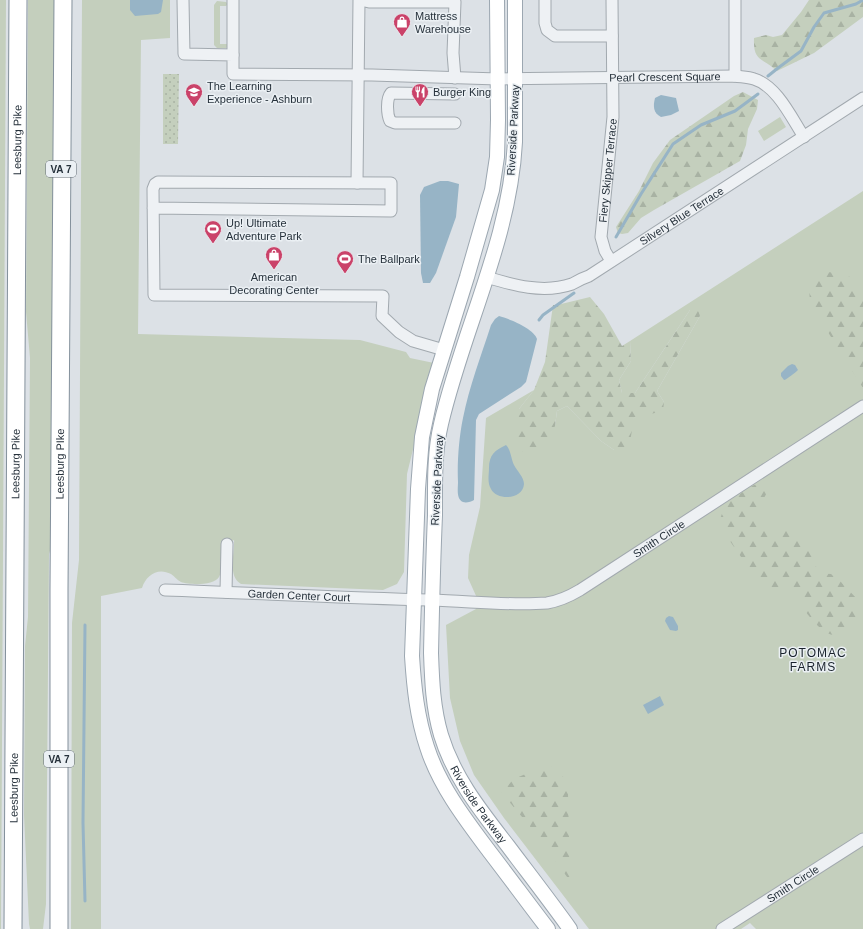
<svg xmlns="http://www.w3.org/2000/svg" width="863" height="929" font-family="Arial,sans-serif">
<defs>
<pattern id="forest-firs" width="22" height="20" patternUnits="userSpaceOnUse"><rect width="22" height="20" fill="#c4cfbd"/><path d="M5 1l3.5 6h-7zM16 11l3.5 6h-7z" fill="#a8b2a3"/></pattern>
<pattern id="park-dots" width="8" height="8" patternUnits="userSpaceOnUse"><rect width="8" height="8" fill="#c4cfbd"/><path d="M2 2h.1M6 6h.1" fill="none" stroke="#a8b2a3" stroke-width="1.8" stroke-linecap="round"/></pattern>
</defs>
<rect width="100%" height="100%" fill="#dce1e6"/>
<g fill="#c4cfbd">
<polygon points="0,0 6,0 1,929 0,929"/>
<polygon points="28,0 55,0 52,544 49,554 46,904 43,929 30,929 29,924 24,815 25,646 28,617 30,358 26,312"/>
<path d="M82,0h88v38l-29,2 -3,294 222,6 46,12 4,6 24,5 -27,111 -3,98 -7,12 -14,6 -142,-6c-14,-8 -6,-31 -7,-44l-12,7c0,9 1,22 -3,30 -5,9 -30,8 -38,5 -4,-2 -7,-6 -10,-8 -13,-7 -25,1 -29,14l-41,8v333h-30l1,-306 7,-63z"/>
<polygon points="217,1 226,2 228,4 226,6 220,6 220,44 227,44 228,47 226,48 217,48 214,45 214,5"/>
<polygon points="780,117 786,127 764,141 758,131"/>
<polygon points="863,191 863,929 756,929 750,923 741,929 589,929 504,818 474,775 460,741 450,698 446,625 476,609 477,598 468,578 469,555 480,507 486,418 534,390 519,409 555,426 557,411 567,406 601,441 614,450 634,418 664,402 657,391 700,316 690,310 635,393 622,393 619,380 631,361 630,341"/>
</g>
<g fill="url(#forest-firs)">
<path d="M809,0h54v17l-49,36 -37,18c-15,-14 -24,-9 -23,-33l12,-3 7,2 9,-2 19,-23z"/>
<polygon points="743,92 758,100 757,109 748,129 746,145 740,161 654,210 641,218 628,233 622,234 618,233 616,227 639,191 653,163 670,140 734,96"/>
<path d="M827,272l12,1 11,4 13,20v91l-52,-83c-4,-20 0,-22 16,-33z"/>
<polygon points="590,297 604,314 622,346 630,341 631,361 619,380 622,393 635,393 690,310 697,307 700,316 657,391 664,402 663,411 634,418 629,448 614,450 601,441 567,406 557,411 555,426 539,453 523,452 517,441 519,409 534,390 545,362 553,305 557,305"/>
<path d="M765,482l4,7 -13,23 -2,8 6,8 27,3 28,24v8l3,10 13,1 10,8 16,17 2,19c-7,8 -14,17 -25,17 -16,0 -39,-39 -48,-52l-5,2 -5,9h-6l-8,-7 -37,-53 -5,-15 3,-8 9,-12 22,-14z"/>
<polygon points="546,765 561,770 568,793 570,881 533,830 501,792 514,779"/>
</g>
<polygon fill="url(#park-dots)" points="163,74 179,74 178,144 163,144"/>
<g fill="#97b4c6">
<polygon points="130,0 163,0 161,12 158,14 135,16 130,10"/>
<path d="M661,95l15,3 3,13 -8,4 -10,2c-8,-4 -8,-11 -6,-19z"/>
<polygon points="440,181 448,181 459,184 456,217 436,273 430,283 423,283 421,273 420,195 424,187"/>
<path d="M499,316c11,3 35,13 38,23l-11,43 -5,5 -42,27 -3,6 -2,80c-3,2 -8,3 -11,2 -7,-3 -5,-14 -5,-20 -1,-19 1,-45 5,-64 6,-31 18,-62 28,-93l4,-6z"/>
<path d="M792,364l3,1 3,5c-2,2 -12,10 -14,10l-3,-4v-3l7,-7z"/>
<path d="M506,445c5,5 5,14 8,20 3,6 10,12 10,19 -1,16 -27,17 -33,5 -4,-6 -2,-15 -2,-21 0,-13 6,-18 17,-23z"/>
<polygon points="669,616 673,617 678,626 678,630 676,631 670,630 665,621 666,618"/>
<polygon points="660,696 664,705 648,714 643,705"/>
</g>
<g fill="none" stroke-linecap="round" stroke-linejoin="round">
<g stroke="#97b4c6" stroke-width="3">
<polyline points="768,76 778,68 801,51 814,27 824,13 856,4 863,0"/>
<polyline points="616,237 641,194 673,144 701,125 735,111 758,94"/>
<polyline points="539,320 543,315 574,293"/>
<polyline points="85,901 83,823 85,625"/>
</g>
<g stroke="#a2a9af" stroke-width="13">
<g id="minor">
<path id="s1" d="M183,0l1,54 49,1v19l139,1 126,4 237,-3c6,1 13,1 19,3 23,7 37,38 50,58"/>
<polyline points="360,0 369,2 455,2 453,53 455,78"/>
<polyline points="545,0 545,23 547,30 555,36 612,36"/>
<polyline points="735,0 735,76"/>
<polyline points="233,55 233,0"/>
<path d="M455,123h-60l-5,-2c-3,-7 -4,-22 1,-28l64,1"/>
<polyline points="357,183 359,0"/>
<polyline points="153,208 391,211 391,183 158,182 155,184 153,189 154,295 383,296 382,316 399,332 413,341 444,350"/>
<path id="s2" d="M611,261l-6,-10 -4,-14 12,-120 -1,-117"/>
<path id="s3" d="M486,277c27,8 57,17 86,7 5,-3 11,-6 17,-8l274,-178"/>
<path id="s4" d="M165,590c89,3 177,8 266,10 39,1 77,6 116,3 12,-2 23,-7 33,-13l283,-184"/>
<polyline points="226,592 227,544"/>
<path id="s5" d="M722,929l141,-90"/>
</g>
</g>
<g stroke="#9ca7b1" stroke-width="16">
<g id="major">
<path d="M497,0l1,120 -1,37 -5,33 -25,87 -35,112 -10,48 -4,52 -6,167c2,31 5,61 15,91 12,38 38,72 62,104 20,26 39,52 59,78"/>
<path id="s6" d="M515,0v142c-5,98 -52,187 -74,282 -7,29 -6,61 -6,91 -2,46 -3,92 -4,138 1,28 2,55 10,82 13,43 40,76 67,111 21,28 42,55 62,83"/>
</g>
</g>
<g stroke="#84919c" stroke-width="19">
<g id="highway">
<path id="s7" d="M13,929l5,-929"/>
<path id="s8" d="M59,929v-339l4,-590"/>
</g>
</g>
<use href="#minor" stroke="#eef1f4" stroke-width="11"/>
<use href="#major" stroke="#fff" stroke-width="14"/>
<use href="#highway" stroke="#fff" stroke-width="17"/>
</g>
<defs>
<g id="shop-pin" transform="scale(0.9)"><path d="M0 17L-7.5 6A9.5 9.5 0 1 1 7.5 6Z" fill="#ca4269" stroke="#ebf0f4"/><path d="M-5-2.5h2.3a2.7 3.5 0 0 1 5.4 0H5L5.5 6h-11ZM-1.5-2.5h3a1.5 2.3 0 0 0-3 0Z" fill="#fff"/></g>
<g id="school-pin" transform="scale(0.9)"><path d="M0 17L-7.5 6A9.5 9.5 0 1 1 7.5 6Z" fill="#ca4269" stroke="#ebf0f4"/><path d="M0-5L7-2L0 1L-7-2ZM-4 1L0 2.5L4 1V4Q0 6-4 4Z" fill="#fff"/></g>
<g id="restaurant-pin" transform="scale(0.9)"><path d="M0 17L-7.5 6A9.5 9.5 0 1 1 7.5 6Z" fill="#ca4269" stroke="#ebf0f4"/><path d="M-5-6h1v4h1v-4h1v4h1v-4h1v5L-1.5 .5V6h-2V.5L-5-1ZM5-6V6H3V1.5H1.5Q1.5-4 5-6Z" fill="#fff"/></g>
<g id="stadium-pin" transform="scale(0.9)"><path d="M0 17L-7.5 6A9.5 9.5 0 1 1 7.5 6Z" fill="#ca4269" stroke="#ebf0f4"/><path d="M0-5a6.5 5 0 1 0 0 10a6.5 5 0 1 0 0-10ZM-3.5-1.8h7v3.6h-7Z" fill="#fff"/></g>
</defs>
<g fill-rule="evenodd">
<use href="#shop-pin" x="402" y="22"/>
<use href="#school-pin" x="194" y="92"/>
<use href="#restaurant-pin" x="420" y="92"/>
<use href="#stadium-pin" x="213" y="229"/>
<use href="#shop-pin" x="274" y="255"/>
<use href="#stadium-pin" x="345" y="259"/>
</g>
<g text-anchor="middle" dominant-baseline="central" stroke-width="3" stroke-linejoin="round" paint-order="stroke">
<g fill="#ebf0f4" stroke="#616a72" stroke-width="1">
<rect x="46" y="161" width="30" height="16" rx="3"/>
<rect x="44" y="751" width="30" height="16" rx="3"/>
</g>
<g font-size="10" font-weight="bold" fill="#26313b">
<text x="61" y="169">VA 7</text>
<text x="59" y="759">VA 7</text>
</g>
<g font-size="11" fill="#26313b" stroke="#ebf0f4" text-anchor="start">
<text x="415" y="16">Mattress<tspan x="415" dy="13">Warehouse</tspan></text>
<text x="207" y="86">The Learning<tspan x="207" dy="13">Experience - Ashburn</tspan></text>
<text x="433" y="92">Burger King</text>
<text x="226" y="223">Up! Ultimate<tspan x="226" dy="13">Adventure Park</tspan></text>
<text x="358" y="259">The Ballpark</text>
<text x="274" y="277" text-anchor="middle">American<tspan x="274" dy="13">Decorating Center</tspan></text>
</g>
<g font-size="11" fill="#26313b" stroke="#ebf0f4">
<text stroke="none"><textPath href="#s1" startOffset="554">Pearl Crescent Square</textPath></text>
<text transform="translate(513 130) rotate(-87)">Riverside Parkway</text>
<text stroke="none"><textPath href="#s7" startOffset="789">Leesburg Pike</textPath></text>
<text stroke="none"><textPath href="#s2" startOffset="93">Fiery Skipper Terrace</textPath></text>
<text stroke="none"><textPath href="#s3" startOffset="217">Silvery Blue Terrace</textPath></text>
<text stroke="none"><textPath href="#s7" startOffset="465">Leesburg Pike</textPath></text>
<text stroke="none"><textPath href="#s8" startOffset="465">Leesburg PIke</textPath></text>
<text transform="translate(437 480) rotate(-87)">Riverside Parkway</text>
<text stroke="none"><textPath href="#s4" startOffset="512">Smith Circle</textPath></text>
<text stroke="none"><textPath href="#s4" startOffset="134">Garden Center Court</textPath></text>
<text stroke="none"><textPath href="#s7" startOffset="141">Leesburg Pike</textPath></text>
<text stroke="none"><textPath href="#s6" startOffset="826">Riverside Parkway</textPath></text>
<text stroke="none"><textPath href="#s5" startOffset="84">Smith Circle</textPath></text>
</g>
<g font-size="12" letter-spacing="1" fill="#19222c" stroke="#ebf0f4">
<text x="813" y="653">POTOMAC<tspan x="813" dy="14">FARMS</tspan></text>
</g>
</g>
</svg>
